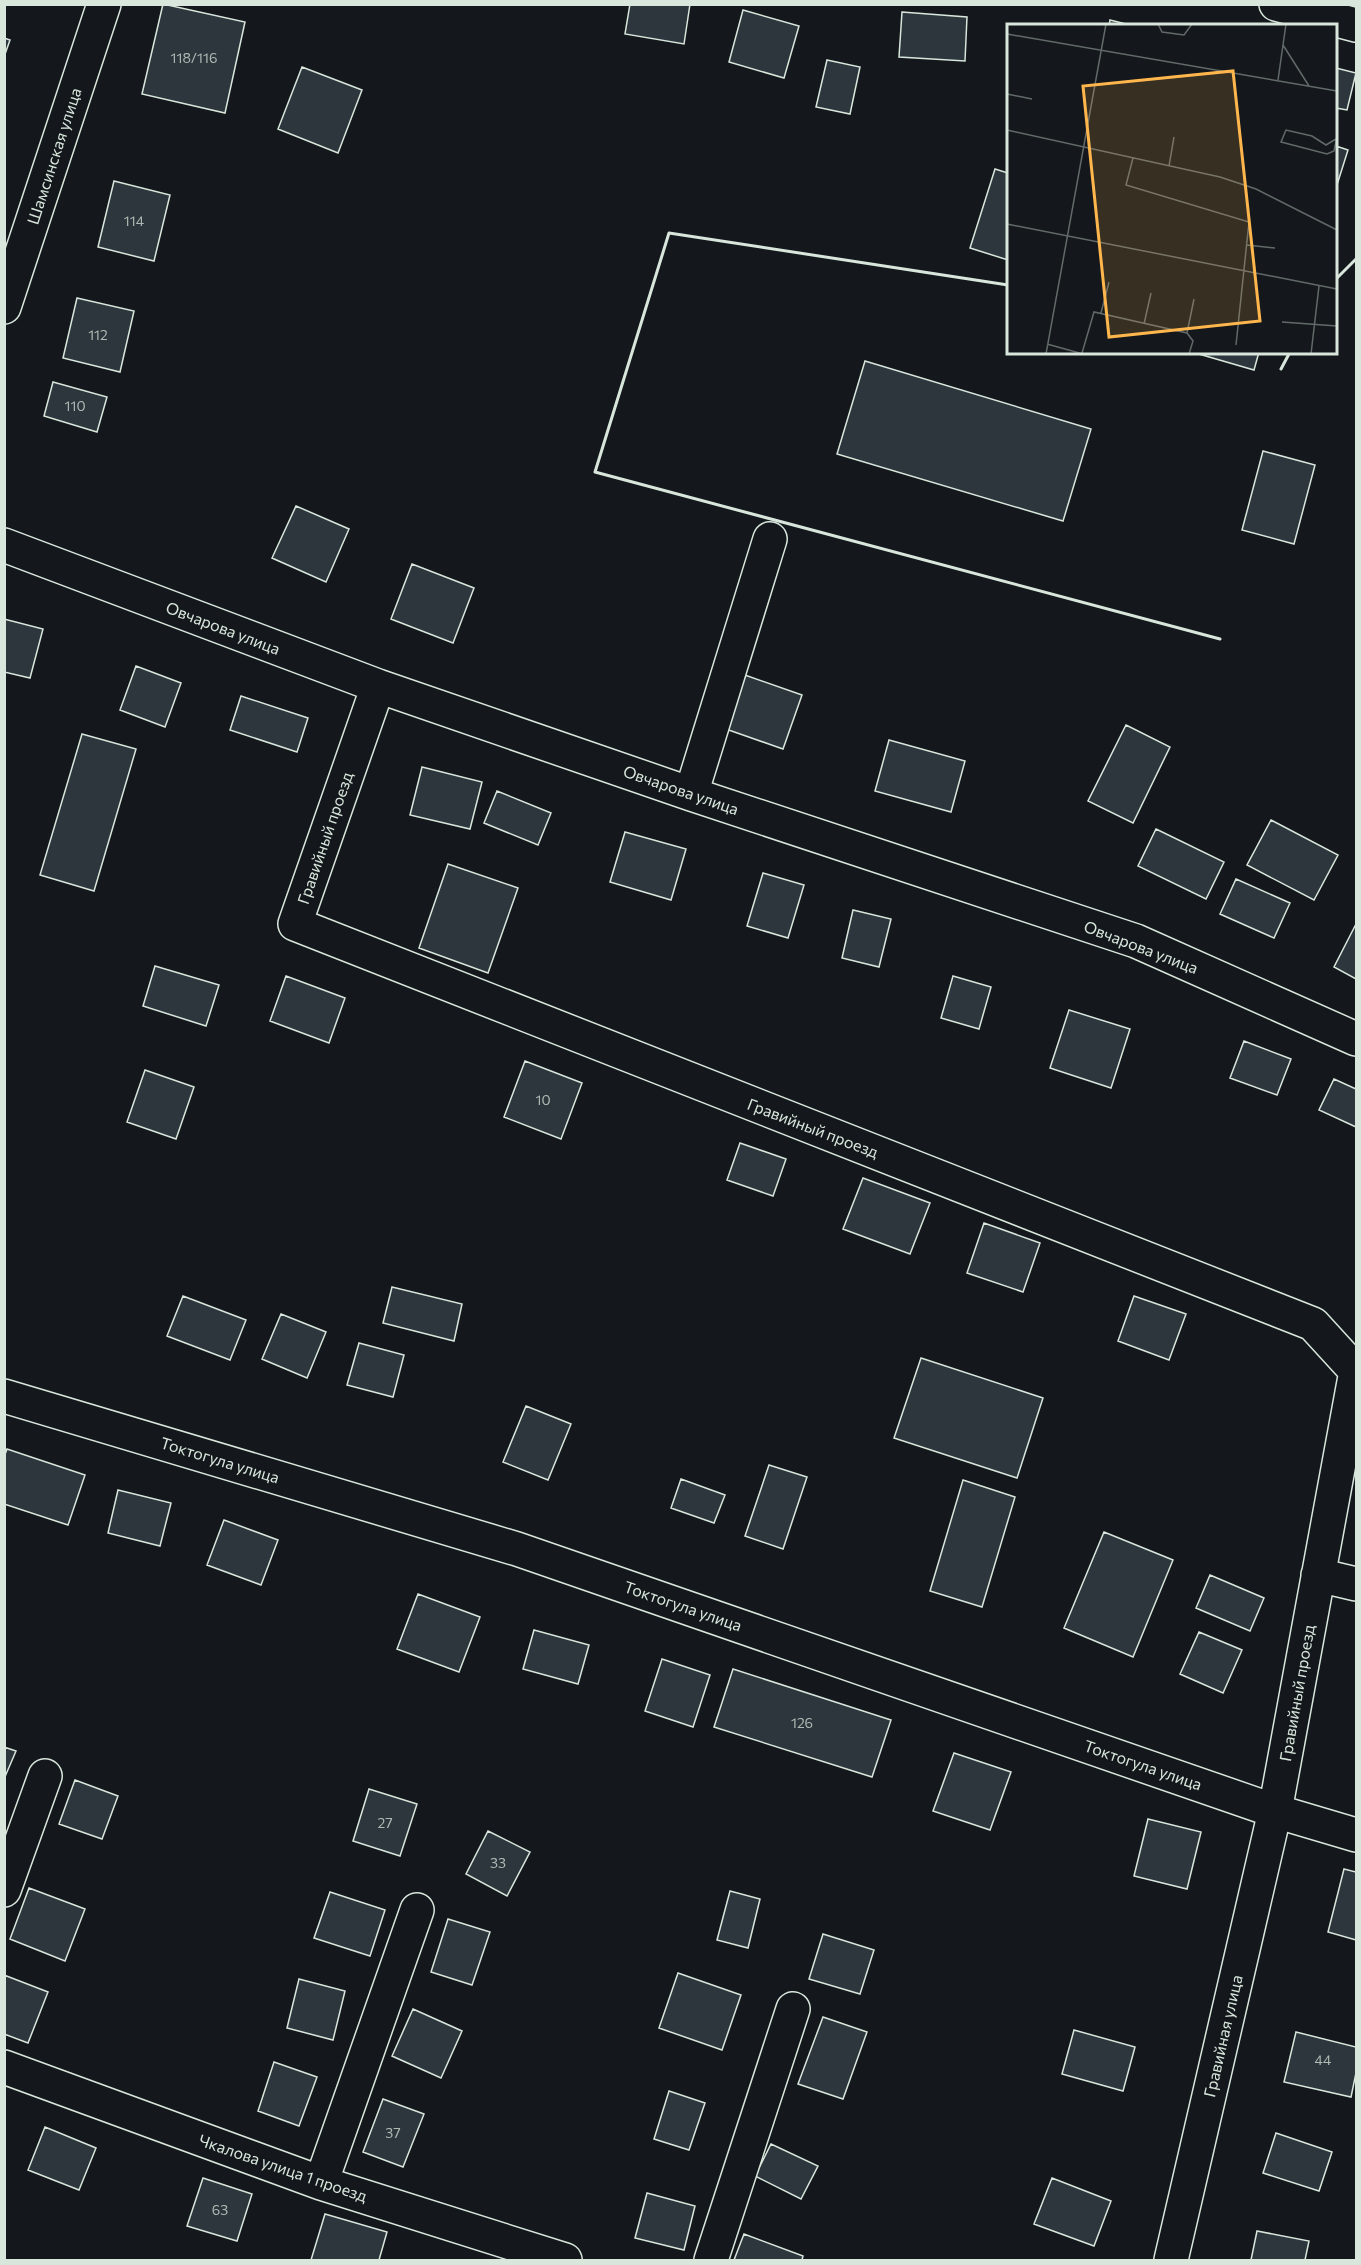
<svg xmlns="http://www.w3.org/2000/svg" width="1361" height="2265" viewBox="0 0 1361 2265" font-family="Commissioner,sans-serif">
  <style>
    .building { fill: #2c363c; stroke: #d8e6dc; stroke-width: 1.5 }
    .lines { fill: none; stroke-linecap: round; stroke-linejoin: round }
    .street-casing { stroke: #d8e6dc; stroke-width: 36 }
    .secondary-casing { stroke: #d8e6dc; stroke-width: 36 }
    .street { stroke: #14181c; stroke-width: 33 }
    .secondary { stroke: #14181c; stroke-width: 33 }
    .wall { stroke: #d8e6dc; stroke-width: 3 }
    .labels { text-anchor: middle; stroke-width: 4.5; stroke-linejoin: round; paint-order: stroke }
    .number-label { font-size: 14px; fill: #adbab4 }
    .street-label { font-size: 16px; fill: #d8e6dc; stroke: #14181c }
    .inset-road { fill: none; stroke: #626a69; stroke-width: 1.5 }
    .view { fill: #ffb74d; fill-opacity: 0.15; stroke: #ffb74d; stroke-width: 3 }
    .inset-edge { fill: none; stroke: #d8e6dc; stroke-width: 3 }
  </style>
  <rect width="100%" height="100%" fill="#14181c"/>
  <path class="building" d="M163,4L245,22L225,113L142,94Z
    M630,4H690L684,44L625,34Z
    M743,10L799,26L784,78L729,62Z
    M902,12L967,17L965,61L899,57Z
    M1110,20L1134,26H1109Z
    M4,38L10,40L4,57Z
    M827,60L860,67L850,114L816,107Z
    M302,67L362,90L338,153L278,129Z
    M1336,68L1356,73L1347,110L1336,108Z
    M1336,146L1348,150L1336,188Z
    M995,169L1008,173V260L970,248Z
    M114,181L170,195L154,261L98,247Z
    M77,298L134,311L120,372L63,358Z
    M1192,352H1259L1254,370Z
    M865,361L1091,429L1063,521L837,454Z
    M53,382L107,397L97,432L44,416Z
    M1263,451L1315,465L1294,544L1242,530Z
    M296,506L349,529L326,582L272,558Z
    M412,564L474,588L453,643L391,619Z
    M4,619L43,629L30,678L4,672Z
    M136,666L181,683L165,727L120,710Z
    M742,674L802,695L783,749L723,728Z
    M241,696L308,718L297,752L230,730Z
    M1126,725L1170,747L1133,823L1088,801Z
    M82,734L136,749L94,891L40,875Z
    M889,740L965,761L951,812L875,791Z
    M422,767L482,782L470,829L410,815Z
    M497,791L551,813L538,845L484,823Z
    M1271,820L1338,855L1314,900L1247,865Z
    M1156,829L1224,862L1206,899L1138,866Z
    M625,832L686,849L671,900L610,882Z
    M448,864L518,888L488,973L419,948Z
    M763,873L804,885L788,938L747,926Z
    M1236,879L1290,903L1274,938L1220,914Z
    M853,910L891,919L879,967L842,958Z
    M1356,924V979L1334,967Z
    M155,966L219,985L206,1026L143,1006Z
    M286,976L345,998L329,1043L270,1021Z
    M953,976L991,987L979,1029L941,1018Z
    M1069,1010L1130,1029L1111,1088L1050,1068Z
    M1244,1041L1291,1059L1277,1095L1230,1078Z
    M525,1061L582,1083L561,1139L504,1117Z
    M145,1070L194,1087L176,1139L127,1122Z
    M1334,1079L1356,1089V1127L1319,1110Z
    M740,1143L786,1159L773,1196L727,1180Z
    M863,1178L930,1203L910,1254L843,1229Z
    M984,1223L1040,1243L1023,1292L967,1273Z
    M392,1287L462,1304L454,1341L383,1323Z
    M183,1296L246,1320L230,1360L167,1336Z
    M1134,1296L1186,1314L1169,1360L1118,1341Z
    M281,1314L326,1332L307,1378L262,1359Z
    M359,1343L404,1355L393,1397L347,1385Z
    M921,1358L1043,1398L1017,1478L894,1438Z
    M526,1406L571,1424L548,1480L503,1462Z
    M7,1449L85,1475L68,1525L4,1504V1457Z
    M769,1465L807,1477L783,1549L745,1536Z
    M681,1479L725,1495L714,1523L671,1508Z
    M963,1480L1015,1497L982,1607L930,1591Z
    M118,1490L171,1503L160,1546L108,1533Z
    M224,1520L278,1540L261,1585L207,1565Z
    M1104,1532L1173,1560L1133,1657L1064,1628Z
    M1210,1575L1264,1598L1250,1631L1196,1608Z
    M418,1594L480,1617L459,1672L397,1649Z
    M534,1630L589,1645L578,1684L523,1669Z
    M1199,1632L1242,1650L1223,1693L1180,1674Z
    M662,1659L710,1675L693,1727L645,1711Z
    M733,1669L891,1720L872,1777L714,1727Z
    M4,1747L16,1751L4,1779Z
    M954,1753L1011,1772L990,1830L933,1811Z
    M75,1780L118,1796L102,1839L59,1824Z
    M369,1789L417,1804L400,1856L353,1841Z
    M1148,1819L1201,1832L1187,1889L1134,1876Z
    M488,1831L530,1852L507,1896L466,1874Z
    M1344,1869L1356,1872V1940L1328,1932Z
    M29,1888L85,1909L65,1961L10,1939Z
    M730,1891L760,1899L748,1948L717,1940Z
    M330,1892L385,1910L370,1956L314,1938Z
    M448,1919L490,1932L472,1985L431,1972Z
    M823,1934L874,1950L860,1994L809,1979Z
    M678,1973L741,1995L722,2050L659,2028Z
    M4,1975L48,1992L28,2043L4,2034Z
    M299,1979L345,1991L333,2040L287,2028Z
    M413,2009L462,2031L441,2078L392,2056Z
    M823,2017L867,2032L843,2099L798,2084Z
    M1074,2030L1135,2047L1123,2091L1062,2074Z
    M1296,2032L1356,2047V2073L1351,2097L1284,2082Z
    M274,2062L317,2077L299,2126L258,2111Z
    M669,2091L705,2103L689,2150L654,2139Z
    M383,2099L424,2114L403,2167L363,2152Z
    M45,2127L96,2148L79,2190L28,2170Z
    M1276,2133L1332,2152L1319,2191L1263,2173Z
    M771,2144L818,2166L801,2199L755,2176Z
    M203,2178L252,2194L237,2241L187,2226Z
    M1052,2178L1111,2201L1094,2246L1034,2224Z
    M647,2193L695,2206L684,2250L635,2238Z
    M325,2214L387,2232L379,2260H311Z
    M1257,2231L1309,2241L1305,2260H1251Z
    M744,2234L803,2256L802,2260H734Z"/>
  <g class="lines">
    <defs>
      <path id="street" d="M4,545L378,686L691,794L1136,941L1356,1039
        M378,686L295,924L1313,1324L1356,1371L1275,1811L1171,2260
        M691,794L770,539
        M4,1396L517,1549L1275,1811L1356,1835
        M1318,1575L1356,1584
        M4,1890L45,1776
        M4,2067L321,2183L565,2260
        M321,2183L417,1910
        M711,2260L793,2009"/>
      <path id="secondary" d="M1276,4L1356,25
        M4,307L104,4"/>
    </defs>
    <use href="#street" class="street-casing"/>
    <use href="#secondary" class="secondary-casing"/>
    <use href="#street" class="street"/>
    <use href="#secondary" class="secondary"/>
    <path class="wall" d="M1336,279L1356,259
      M1008,285L669,233L595,472L1220,639
      M1281,369L1290,352"/>
  </g>
  <g class="labels">
    <g class="number-label">
      <text x="194" y="63">118/116</text>
      <text x="134" y="226">114</text>
      <text x="98" y="340">112</text>
      <text x="75" y="411">110</text>
      <text x="543" y="1105">10</text>
      <text x="802" y="1728">126</text>
      <text x="385" y="1828">27</text>
      <text x="498" y="1868">33</text>
      <text x="1323" y="2065">44</text>
      <text x="393" y="2138">37</text>
      <text x="220" y="2215">63</text>
    </g>
    <g class="street-label">
      <text transform="translate(54 156) rotate(-72)" y="6">Шамсинская улица</text>
      <text transform="translate(223 628) rotate(21)" y="6">Овчарова улица</text>
      <text transform="translate(681 790) rotate(19)" y="6">Овчарова улица</text>
      <text transform="translate(325 838) rotate(-71)" y="6">Гравийный проезд</text>
      <text transform="translate(1141 947) rotate(21)" y="6">Овчарова улица</text>
      <text transform="translate(813 1128) rotate(21)" y="6">Гравийный проезд</text>
      <text transform="translate(220 1460) rotate(17)" y="6">Токтогула улица</text>
      <text transform="translate(683 1606) rotate(19)" y="6">Токтогула улица</text>
      <text transform="translate(1297 1693) rotate(-80)" y="6">Гравийный проезд</text>
      <text transform="translate(1143 1765) rotate(19)" y="6">Токтогула улица</text>
      <text transform="translate(1223 2036) rotate(-77)" y="6">Гравийная улица</text>
      <text transform="translate(283 2168) rotate(19)" y="6">Чкалова улица 1 проезд</text>
    </g>
  </g>
  <g transform="translate(1007 24)">
    <rect width="330" height="330" fill="#14181c"/>
    <path class="inset-road" d="M151,0L155,8L177,11L185,0M0,10L330,67M276,21L302,62M271,56L279,0M0,70L25,75M0,106L213,153L249,165L330,206M329,115L319,121L305,112L279,106L274,118L320,130L327,127L330,113M126,134L119,161L242,198L229,321M162,142L167,113M0,200L330,265M240,221L268,224M94,289L102,258M275,298L330,302M137,300L144,269M180,309L187,275M40,320L76,330M75,329L87,288L180,309L186,317L182,330M39,330L99,0M304,330L312,262"/>
    <path class="view" d="M226,47L253,297L102,313L76,62Z"/>
    <rect width="330" height="330" class="inset-edge"/>
  </g>
  <rect width="1361" height="2265" fill="none" stroke="#d8e6dc" stroke-width="12"/>
</svg>
